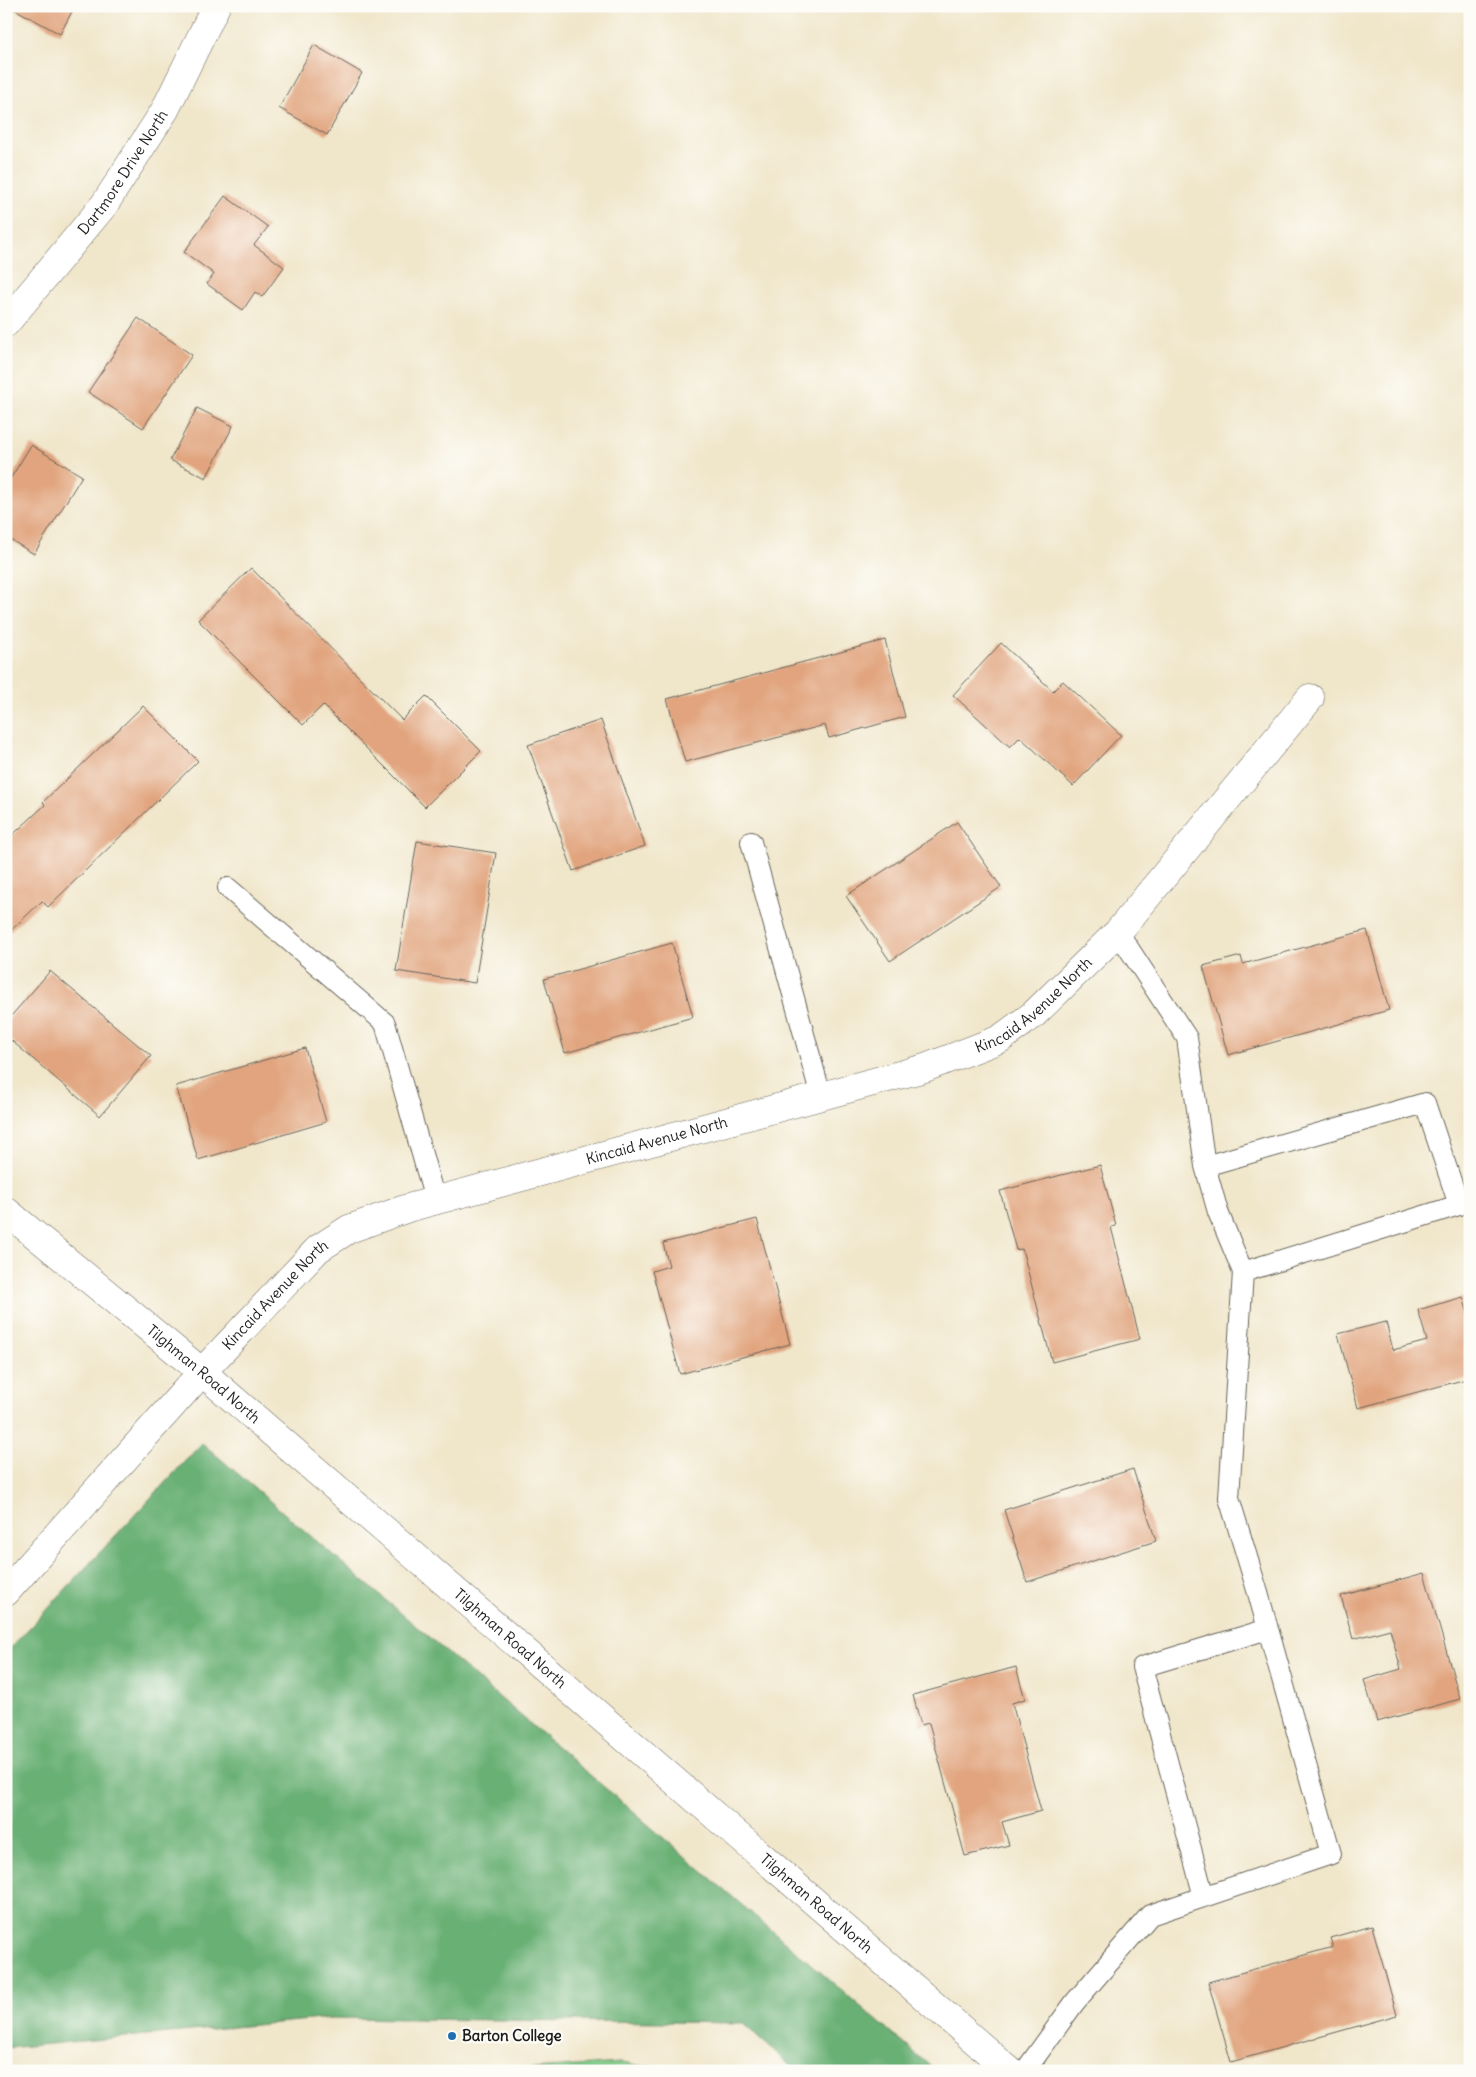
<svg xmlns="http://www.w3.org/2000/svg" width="1476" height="2077" viewBox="0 0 1476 2077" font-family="Delius,sans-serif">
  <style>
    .green { fill: #82cc89; stroke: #4f7452 }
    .forest { fill: #69b075; stroke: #426648 }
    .building { fill: #e1a47e }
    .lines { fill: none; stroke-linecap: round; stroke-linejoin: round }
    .lane-casing { stroke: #666359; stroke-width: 22 }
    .street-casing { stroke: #666359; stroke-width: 29 }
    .secondary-casing { stroke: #666359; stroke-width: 29 }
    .lane { stroke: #fff; stroke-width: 20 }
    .street { stroke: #fff; stroke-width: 28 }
    .secondary { stroke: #fff; stroke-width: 28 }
    .poi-dot { fill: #1f6fb2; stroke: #fdfcf7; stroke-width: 2 }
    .labels { text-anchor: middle; stroke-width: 4.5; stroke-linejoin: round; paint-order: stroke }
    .street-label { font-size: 15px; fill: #1c1c1c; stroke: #fdfcf7 }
    .poi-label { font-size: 15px; font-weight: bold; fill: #1c1c1c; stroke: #fdfcf7; text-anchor: start }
  </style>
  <rect width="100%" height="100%" fill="#fdfcf7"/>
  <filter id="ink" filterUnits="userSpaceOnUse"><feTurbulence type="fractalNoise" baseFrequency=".02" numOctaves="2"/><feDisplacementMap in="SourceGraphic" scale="10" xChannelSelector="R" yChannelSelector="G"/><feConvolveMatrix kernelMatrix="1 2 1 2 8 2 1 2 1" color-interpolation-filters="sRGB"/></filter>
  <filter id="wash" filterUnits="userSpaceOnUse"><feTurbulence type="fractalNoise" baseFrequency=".0096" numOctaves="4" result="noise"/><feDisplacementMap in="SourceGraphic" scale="20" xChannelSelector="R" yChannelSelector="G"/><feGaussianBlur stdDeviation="1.12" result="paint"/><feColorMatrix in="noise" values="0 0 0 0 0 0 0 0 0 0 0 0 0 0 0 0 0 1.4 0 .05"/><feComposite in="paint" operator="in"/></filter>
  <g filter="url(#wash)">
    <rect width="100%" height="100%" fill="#f0e6ca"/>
    <path class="green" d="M620,2063L685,2071H504Z"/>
    <path class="forest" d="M202,1443L936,2071H796L743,2023L331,2018L6,2048V1653Z"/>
    <g id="blocks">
      <path class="building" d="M9,6H75L60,34Z
        M314,45L362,73L327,135L279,108Z
        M225,196L268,227L254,245L284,267L262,297L255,292L243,310L207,284L214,274L184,252Z
        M138,318L192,355L143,428L88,392Z
        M197,408L233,426L206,478L170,460Z
        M31,445L82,476L34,554L6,537V486Z
        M251,568L402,720L426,696L481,751L425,807L323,705L303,725L198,620Z
        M885,640L905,717L829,738L825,725L685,762L667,699Z
        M1001,643L1053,691L1063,681L1121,735L1073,786L1020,737L1010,747L953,695Z
        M143,706L198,761L48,907L42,901L6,935V841L45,805L43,802Z
        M601,720L645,846L573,871L528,745Z
        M957,822L1001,887L890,961L846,896Z
        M417,841L496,853L475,983L396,971Z
        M1367,930L1389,1010L1228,1055L1203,966L1241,956L1243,964Z
        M672,943L693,1017L565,1053L544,979Z
        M50,971L151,1056L100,1116L6,1036V1022Z
        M305,1048L326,1122L198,1160L176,1086Z
        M1100,1165L1116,1226L1111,1227L1140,1339L1052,1362L1022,1249L1016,1250L1000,1191Z
        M757,1219L790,1344L680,1374L652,1271L669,1266L663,1243Z
        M1463,1297L1470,1320V1378L1358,1408L1338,1334L1386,1322L1393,1350L1427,1341L1418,1310Z
        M1133,1469L1156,1541L1027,1582L1004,1510Z
        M1424,1573L1460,1699L1377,1722L1364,1680L1401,1669L1390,1629L1353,1639L1341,1596Z
        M1016,1667L1025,1699L1012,1703L1041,1811L1002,1822L1009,1845L965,1856L929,1723L921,1725L913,1695Z
        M1372,1926L1397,2015L1231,2062L1208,1982L1333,1947L1330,1938Z"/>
    </g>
  </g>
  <g filter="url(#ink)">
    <use href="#blocks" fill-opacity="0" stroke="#666359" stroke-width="1"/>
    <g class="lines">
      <defs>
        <path id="lane" d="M751,842L821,1096
          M228,888L385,1023L435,1200
          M1118,932L1187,1038L1205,1166L1218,1212L1243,1272L1459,1205L1425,1103L1205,1166
          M1204,1897L1142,1667L1268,1629
          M1025,2071L1075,2002L1150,1915L1331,1854L1258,1593L1229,1498L1243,1272"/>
        <g id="street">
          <path id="s1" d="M6,323L104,205L165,110L216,6"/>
          <path id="s2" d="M6,1592L202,1372L318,1249L349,1229L408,1208L925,1068L1000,1039L1034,1014L1118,932L1310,698"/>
        </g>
        <g id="secondary">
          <path id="s3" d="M6,1211L202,1372L1010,2071"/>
        </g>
      </defs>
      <use href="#lane" class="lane-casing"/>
      <use href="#street" class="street-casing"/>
      <use href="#secondary" class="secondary-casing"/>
      <use href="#lane" class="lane"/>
      <use href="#street" class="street"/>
      <use href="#secondary" class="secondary"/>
    </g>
  </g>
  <circle class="poi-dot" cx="452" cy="2036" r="5"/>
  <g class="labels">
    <g class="street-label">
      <text dy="5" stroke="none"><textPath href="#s1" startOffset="191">Dartmore Drive North</textPath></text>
      <text dy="5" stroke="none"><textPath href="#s2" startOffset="1226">Kincaid Avenue North</textPath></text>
      <text dy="5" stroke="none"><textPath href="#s2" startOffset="821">Kincaid Avenue North</textPath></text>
      <text dy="5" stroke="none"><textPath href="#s2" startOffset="401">Kincaid Avenue North</textPath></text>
      <text dy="5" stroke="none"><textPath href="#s3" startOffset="256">Tilghman Road North</textPath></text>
      <text dy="5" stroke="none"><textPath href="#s3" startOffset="661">Tilghman Road North</textPath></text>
      <text dy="5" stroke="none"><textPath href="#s3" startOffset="1066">Tilghman Road North</textPath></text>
    </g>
    <g class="poi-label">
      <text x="462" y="2041">Barton College</text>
    </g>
  </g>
  <rect width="1476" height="2077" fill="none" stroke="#fdfcf7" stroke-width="25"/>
</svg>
